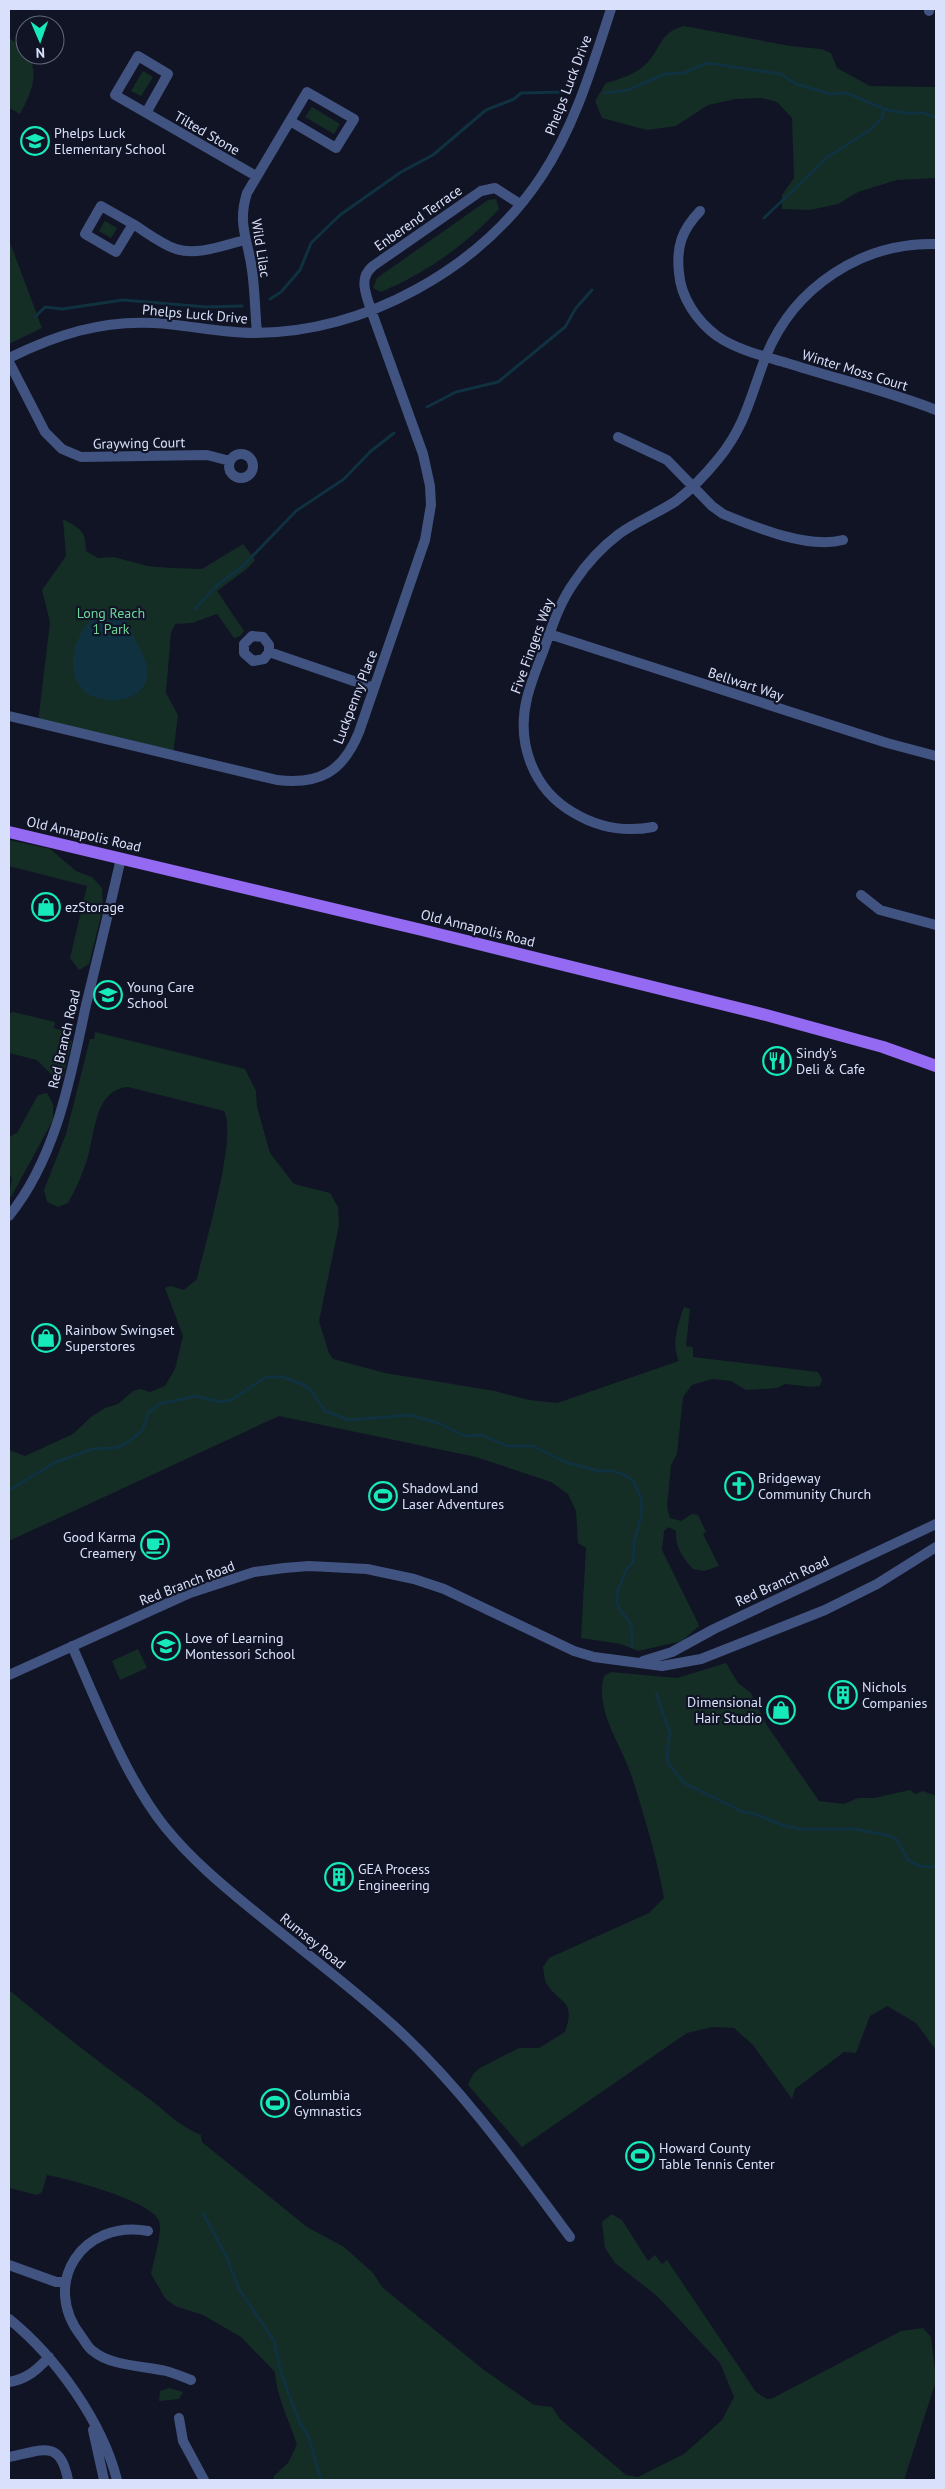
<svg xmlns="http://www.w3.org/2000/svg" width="945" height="2489" viewBox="0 0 945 2489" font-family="'PT Sans',sans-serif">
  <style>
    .green { fill: #152e25 }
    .water { fill: #0f3140 }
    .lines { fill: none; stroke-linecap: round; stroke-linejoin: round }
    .stream { stroke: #0f3140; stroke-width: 3 }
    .minor { stroke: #415380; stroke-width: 10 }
    .major { stroke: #936af1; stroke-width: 12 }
    .labels { text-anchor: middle; stroke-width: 4.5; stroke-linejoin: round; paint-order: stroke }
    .street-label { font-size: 14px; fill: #d9e0fb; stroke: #111425 }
    .poi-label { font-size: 14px; fill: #d9e0fb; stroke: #111425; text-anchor: start }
    .park-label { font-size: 14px; fill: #6bd598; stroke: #111425 }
  </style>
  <rect width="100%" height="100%" fill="#111425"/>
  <path class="green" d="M684,26L790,46L821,49L831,53L837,68L870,86L936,87V178L897,180L858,192L838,204L810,210L782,209V195L794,178L792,118L777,102L762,98L736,99L708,105L676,126L647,130L602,118L595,101L606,83C620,79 637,74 647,63C662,47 660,32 684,26Z
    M9,38L24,48L25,55H28C40,74 30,96 20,114L9,108Z
    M143,71L153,77L141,96L131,91Z
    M312,107L340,124L334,134L305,117Z
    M496,199L499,209C466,245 426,273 381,292L373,288L377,278L488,200Z
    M105,221L117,228L111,238L99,231Z
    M9,240L42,328L9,344Z
    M63,519C80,529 86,530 86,551L98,558L114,557L147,566L170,568L202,569L243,544L255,560L248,568L217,591L244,631L240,636L234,638L217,614L192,623L175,624L171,633L166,693L178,715L173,755L38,723L50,622L42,590L66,556Z
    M9,840L50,849L76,871L92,877L102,888L103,908L89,964L79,970L70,958L87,886L9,866Z
    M13,1012L55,1022L54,1028L68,1032L72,1042L63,1077L56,1079L37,1060L9,1053V1014Z
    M95,1032L245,1069L256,1091L257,1107L270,1153L294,1184L330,1193L338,1207L339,1225L319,1321L329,1353L333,1359L385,1373L495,1391L529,1400L557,1403L679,1361C671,1346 678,1323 684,1307L690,1309L686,1346L693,1347V1357L818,1372L822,1379L820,1386L812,1387L785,1384L777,1388L746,1390L731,1381L712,1379L692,1385L683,1397L677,1454L671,1465L667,1507L670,1518L681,1521L692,1514L698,1515L706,1532L703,1534L719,1566L704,1571L693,1569C683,1558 675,1547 676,1531L669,1527L664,1531L662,1550L698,1623L699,1626L682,1641L638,1651L621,1644L581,1638L586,1548L578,1543L576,1511L568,1494L551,1482L476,1457L279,1416L9,1541V1450L25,1456L73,1434L91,1417L105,1408L118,1404L133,1391L140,1389L150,1392L165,1386L175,1369L183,1336L165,1288L170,1286L184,1290L197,1279C204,1247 238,1136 224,1111L128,1087C94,1089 95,1136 87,1160C82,1175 76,1189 68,1203L58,1207L47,1202L44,1190L66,1134L90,1039H94Z
    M47,1093L53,1104V1120L11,1197L9,1195L12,1179L9,1172V1137L17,1133L38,1095Z
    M138,1649L147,1668L120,1680L112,1661Z
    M726,1663L738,1683L751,1693L766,1724L819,1801L844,1804L858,1798H874L910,1790L915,1794L923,1791L936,1796V2050L916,2023L887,2006L870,2016L856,2053L844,2052L795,2089L792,2099L753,2045L734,2028L712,2027L687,2033L522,2147L468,2085L473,2074L480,2068L519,2048H539L565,2032C576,1999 561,2006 546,1983C544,1979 544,1972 543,1967L549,1958L649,1913L664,1898C658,1862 644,1815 633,1780C623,1747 594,1711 604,1676L611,1672L677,1678Z
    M9,1990C55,2028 102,2065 151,2100C167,2113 181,2127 201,2135L202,2142L307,2227L344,2247L373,2273L383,2288L484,2370L534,2405L552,2407L560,2419L626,2475L638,2477L684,2454L722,2420L734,2397L720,2363L657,2296L615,2263L605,2248L602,2222L612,2214L622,2220L648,2261L655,2255L662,2264L667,2260L756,2392L767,2399L773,2398L901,2331L923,2328L931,2337L936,2381L904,2480H274V2476L288,2463L297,2445C290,2422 276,2395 275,2372L241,2337L203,2315L175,2306L165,2298L151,2274C153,2263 163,2231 159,2221C152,2201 69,2179 47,2175L42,2192L37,2195L9,2188Z
    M169,2388L183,2392L179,2399L159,2401L160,2391Z"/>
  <path class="water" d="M109,609C113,609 117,610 120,612C127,618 131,631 135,639C138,646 144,655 146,663C153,689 132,702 108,700C97,699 85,695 79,685C63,660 81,617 109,609Z"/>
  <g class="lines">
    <path class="stream" d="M605,93L628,90L665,74L684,73L707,63L781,74L796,84L830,94L847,93L884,109L903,113H923L936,117
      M764,218L829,156L870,130L882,118L884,109
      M270,299L281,292L300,270L311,243L340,215L401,172L433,155L486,110L514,99L521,93L564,92
      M35,317L45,307L62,309L123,300L207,307L242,306
      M427,407L456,392L498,382L565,327L576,308L592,290
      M195,609L216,586L243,566L296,511L344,479L371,451L394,433
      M9,1490L56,1462L93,1449L115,1448L125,1444L142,1431L149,1412L159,1404L196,1396L220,1402L231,1400L266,1377H283L304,1385L312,1392L325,1411L349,1420L410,1415L438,1423L465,1436L482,1435L507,1446H533L565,1462L598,1471H613L625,1475L633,1481L641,1498L642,1513L634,1542L633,1562L626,1570L617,1593V1603L620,1610L630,1622L632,1630V1647
      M656,1693L670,1733L667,1753L668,1763L684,1783L743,1812L755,1814L782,1825L799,1829H855L891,1836L897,1840L908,1860L919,1866L932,1867L936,1865
      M203,2213L226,2256L239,2289L274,2341L281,2373L299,2421L309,2438L321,2480"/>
    <path class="minor" d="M929,9V11
      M146,113L168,74L138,56L115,95L256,176
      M700,211C682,230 676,246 679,273C681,298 697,321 717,336C737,350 764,356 787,363C837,379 888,391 936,410
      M133,224L101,206L85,234L116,252L133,224C146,232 161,244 176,249C198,256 224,245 245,240
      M257,333C255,312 255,291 252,270C248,239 237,225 247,193L307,92L354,119L336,148L290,121
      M9,358C56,335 101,320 154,323C188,325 221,333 255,333C366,332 480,269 541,177C575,126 592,67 611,9
      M9,362L45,432L62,449L81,457L207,455L230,461
      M618,437L667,460L712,506L723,514C757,528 808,549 843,540
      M229 466a12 12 0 1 1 24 0a12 12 0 1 1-24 0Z
      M549,634L887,743L936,756
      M269,652L264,659L253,661L244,653V644L252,636L263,637L269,645V652L374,688
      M9,716L277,780C319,785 343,772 359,732L425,540L431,505L430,486L423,454L371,310C366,294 358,278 373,266L481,191L495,188L520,204
      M653,827C626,832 599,828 574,813C533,790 516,743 527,698C531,682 537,667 543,652C552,627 559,603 575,581C587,563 602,547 619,534C637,521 658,513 676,501C692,489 706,474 719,458C746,425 751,394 766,356C794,287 862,242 936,244
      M861,895L880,910L936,925
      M9,1216C57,1156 70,1079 86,1005C98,956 110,907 121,858
      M72,1646C98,1704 125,1777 165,1827C191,1859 222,1885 254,1911C300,1949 349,1985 394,2026C462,2088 515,2163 570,2237
      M643,1661L672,1652L714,1629L936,1524
      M9,1675L190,1593L254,1572L284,1568L309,1566L367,1569L414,1579L444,1589L574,1651L594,1657L662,1666L701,1659L825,1610L877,1584L936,1547
      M148,2231C83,2219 40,2283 81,2336C85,2341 88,2348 93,2351C110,2366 145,2366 166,2371C174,2373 183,2377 191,2380
      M9,2265L56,2282H65
      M9,2319C56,2357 102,2421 117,2480
      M9,2382C27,2379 37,2370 49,2357
      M179,2418L183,2441L204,2480
      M93,2430L104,2480
      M9,2457C42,2451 60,2438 68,2480"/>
    <path class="major" d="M9,832L422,930L766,1015L883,1047L936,1066"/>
  </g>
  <defs>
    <symbol id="school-ring" viewBox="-11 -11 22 22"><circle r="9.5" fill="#111425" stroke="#17eaba" stroke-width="1.5"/><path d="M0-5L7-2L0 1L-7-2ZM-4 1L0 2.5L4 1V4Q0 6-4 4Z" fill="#17eaba"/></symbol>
    <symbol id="shop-ring" viewBox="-11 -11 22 22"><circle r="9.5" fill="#111425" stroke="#17eaba" stroke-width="1.5"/><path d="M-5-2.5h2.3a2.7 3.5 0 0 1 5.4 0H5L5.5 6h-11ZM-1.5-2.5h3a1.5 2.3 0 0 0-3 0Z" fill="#17eaba"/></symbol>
    <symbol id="restaurant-ring" viewBox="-11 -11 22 22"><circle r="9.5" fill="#111425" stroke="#17eaba" stroke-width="1.5"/><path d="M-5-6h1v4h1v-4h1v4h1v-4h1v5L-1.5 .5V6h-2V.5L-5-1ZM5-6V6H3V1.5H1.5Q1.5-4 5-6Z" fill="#17eaba"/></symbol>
    <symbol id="church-ring" viewBox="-11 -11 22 22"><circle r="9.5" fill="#111425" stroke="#17eaba" stroke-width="1.5"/><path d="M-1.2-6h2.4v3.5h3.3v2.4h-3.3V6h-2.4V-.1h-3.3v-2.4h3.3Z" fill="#17eaba"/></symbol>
    <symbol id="stadium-ring" viewBox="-11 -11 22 22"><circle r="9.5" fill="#111425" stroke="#17eaba" stroke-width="1.5"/><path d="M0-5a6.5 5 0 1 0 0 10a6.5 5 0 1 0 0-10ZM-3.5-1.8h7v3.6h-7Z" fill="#17eaba"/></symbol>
    <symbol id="cafe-ring" viewBox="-11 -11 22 22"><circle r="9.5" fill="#111425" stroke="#17eaba" stroke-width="1.5"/><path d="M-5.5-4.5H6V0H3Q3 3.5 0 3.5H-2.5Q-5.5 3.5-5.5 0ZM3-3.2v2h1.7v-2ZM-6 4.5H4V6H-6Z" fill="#17eaba"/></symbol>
    <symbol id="building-ring" viewBox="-11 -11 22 22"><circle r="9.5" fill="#111425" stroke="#17eaba" stroke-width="1.5"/><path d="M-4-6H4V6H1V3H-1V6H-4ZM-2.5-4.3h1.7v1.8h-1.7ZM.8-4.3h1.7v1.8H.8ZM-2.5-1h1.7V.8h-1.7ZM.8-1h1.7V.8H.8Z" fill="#17eaba"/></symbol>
  </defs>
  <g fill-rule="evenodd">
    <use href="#school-ring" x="19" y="125" width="32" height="32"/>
    <use href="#shop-ring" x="30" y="891" width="32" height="32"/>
    <use href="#school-ring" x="92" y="979" width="32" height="32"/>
    <use href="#restaurant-ring" x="761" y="1045" width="32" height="32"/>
    <use href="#shop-ring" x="30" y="1322" width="32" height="32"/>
    <use href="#church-ring" x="723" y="1470" width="32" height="32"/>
    <use href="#stadium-ring" x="367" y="1480" width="32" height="32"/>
    <use href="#cafe-ring" x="139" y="1529" width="32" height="32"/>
    <use href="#school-ring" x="150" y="1630" width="32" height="32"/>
    <use href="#building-ring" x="827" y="1679" width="32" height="32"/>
    <use href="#shop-ring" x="765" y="1694" width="32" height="32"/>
    <use href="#building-ring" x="323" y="1861" width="32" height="32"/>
    <use href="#stadium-ring" x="259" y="2087" width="32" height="32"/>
    <use href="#stadium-ring" x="624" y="2140" width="32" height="32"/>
  </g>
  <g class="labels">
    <g class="street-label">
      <text transform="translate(568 85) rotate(-69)" y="5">Phelps Luck Drive</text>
      <text transform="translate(207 133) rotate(30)" y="5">Tilted Stone</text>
      <text transform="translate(418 218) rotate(-35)" y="5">Enberend Terrace</text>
      <text transform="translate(261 248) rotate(81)" y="5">Wild Lilac</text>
      <text transform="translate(195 314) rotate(5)" y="5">Phelps Luck Drive</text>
      <text transform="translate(855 370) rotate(17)" y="5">Winter Moss Court</text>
      <text transform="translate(139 443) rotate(-1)" y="5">Graywing Court</text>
      <text transform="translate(532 646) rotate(-70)" y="5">Five Fingers Way</text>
      <text transform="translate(746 684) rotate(18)" y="5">Bellwart Way</text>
      <text transform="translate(355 697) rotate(-69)" y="5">Luckpenny Place</text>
      <text transform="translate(84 834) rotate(13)" y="5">Old Annapolis Road</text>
      <text transform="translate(478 928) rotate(14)" y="5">Old Annapolis Road</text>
      <text transform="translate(64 1039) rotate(-77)" y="5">Red Branch Road</text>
      <text transform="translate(782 1581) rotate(-25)" y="5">Red Branch Road</text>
      <text transform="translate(187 1583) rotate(-21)" y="5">Red Branch Road</text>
      <text transform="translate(313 1941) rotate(39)" y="5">Rumsey Road</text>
    </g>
    <g class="poi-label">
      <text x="54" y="138">Phelps Luck<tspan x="54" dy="16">Elementary School</tspan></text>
      <text x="65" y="912">ezStorage</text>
      <text x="127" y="992">Young Care<tspan x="127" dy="16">School</tspan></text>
      <text x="796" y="1058">Sindy's<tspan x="796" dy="16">Deli &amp; Cafe</tspan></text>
      <text x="65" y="1335">Rainbow Swingset<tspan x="65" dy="16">Superstores</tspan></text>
      <text x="758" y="1483">Bridgeway<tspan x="758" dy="16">Community Church</tspan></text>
      <text x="402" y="1493">ShadowLand<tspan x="402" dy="16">Laser Adventures</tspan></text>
      <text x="136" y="1542" text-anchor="end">Good Karma<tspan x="136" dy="16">Creamery</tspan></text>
      <text x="185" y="1643">Love of Learning<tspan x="185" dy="16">Montessori School</tspan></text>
      <text x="862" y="1692">Nichols<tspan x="862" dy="16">Companies</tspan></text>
      <text x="762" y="1707" text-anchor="end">Dimensional<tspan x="762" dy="16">Hair Studio</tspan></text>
      <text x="358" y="1874">GEA Process<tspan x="358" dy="16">Engineering</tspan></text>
      <text x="294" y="2100">Columbia<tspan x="294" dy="16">Gymnastics</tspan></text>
      <text x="659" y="2153">Howard County<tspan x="659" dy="16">Table Tennis Center</tspan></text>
    </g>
    <g class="park-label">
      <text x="111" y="618">Long Reach<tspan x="111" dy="16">1 Park</tspan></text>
    </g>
  </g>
  <rect width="945" height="2489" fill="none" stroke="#d9e0fb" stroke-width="20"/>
  <g transform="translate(40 40) rotate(178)"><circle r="24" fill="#111425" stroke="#61667b"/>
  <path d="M0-4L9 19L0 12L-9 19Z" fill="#17eaba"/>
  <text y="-8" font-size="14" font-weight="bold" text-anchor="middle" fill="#d9e0fb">N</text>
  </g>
</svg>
